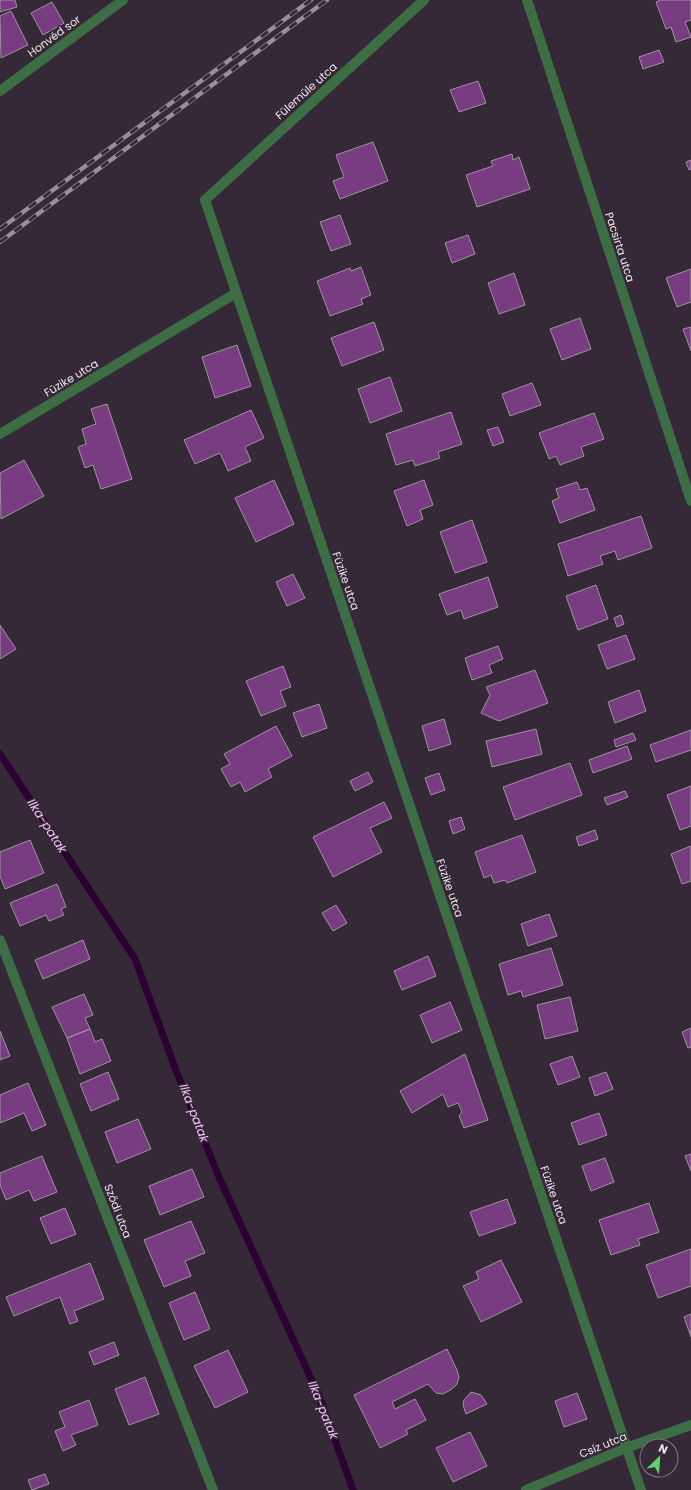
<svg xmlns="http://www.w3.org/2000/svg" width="691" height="1490" viewBox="0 0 691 1490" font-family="Poppins,sans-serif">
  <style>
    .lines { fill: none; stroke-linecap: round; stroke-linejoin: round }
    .stream { stroke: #2d0033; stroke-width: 7 }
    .building { fill: #783c81; stroke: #a091a2 }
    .minor { stroke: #3c6d44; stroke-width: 10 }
    .rail-casing { stroke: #988d99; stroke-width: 4.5 }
    .rail { stroke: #362937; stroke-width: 3; stroke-dasharray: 9; stroke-linecap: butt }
    .labels { text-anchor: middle; stroke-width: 3; stroke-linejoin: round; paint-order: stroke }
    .street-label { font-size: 11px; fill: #eee6ef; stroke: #362937 }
    .water-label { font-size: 12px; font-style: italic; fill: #f4c2fb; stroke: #362937 }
  </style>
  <rect width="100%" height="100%" fill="#362937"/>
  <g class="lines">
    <path class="stream" d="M0,754L135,959L177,1073L219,1177L319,1396L353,1490"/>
  </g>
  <path class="building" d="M0,0H15L17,7L0,12Z
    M660,0H691V20L685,22L691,37L676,42L671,27L666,29L656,2Z
    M52,2L64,23L43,35L31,13Z
    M11,11L28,45L1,58L0,16Z
    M659,50L664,62L643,69L639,57Z
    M478,81L486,103L459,112L450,90Z
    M373,142L388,181L340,199L333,181L344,177L336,155Z
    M512,154L513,160L519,157L530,189L477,207L466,175L493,166L491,161Z
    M691,160V169L689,170L686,162Z
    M340,215L351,244L331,251L320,222Z
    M468,235L475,254L452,263L445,243Z
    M361,267L371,295L361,299L363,304L330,316L317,281L350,268L351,271Z
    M691,269V302L677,307L666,278Z
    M514,273L525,305L499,314L488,283Z
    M580,318L591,349L562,360L550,329Z
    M374,322L384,350L342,366L331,338Z
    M691,327V351L683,329Z
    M237,345L251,386L215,398L202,357Z
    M390,377L402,411L370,423L358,389Z
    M532,383L541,405L510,416L502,394Z
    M107,404L132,479L101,489L93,465L85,468L78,447L86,444L82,429L96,424L91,409Z
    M251,410L264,438L245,447L251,461L228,471L220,453L195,464L184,440Z
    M451,412L462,444L438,452L440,458L415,466L413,460L396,465L386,434Z
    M594,413L604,439L581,447L584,456L560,465L556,456L549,459L539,433Z
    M498,427L504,442L493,446L487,430Z
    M24,460L44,496L1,519L0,473Z
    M274,480L294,524L256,542L235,498Z
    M424,480L433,505L420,510L423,519L407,526L394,491Z
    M577,482L580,490L587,488L595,510L560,523L552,501L559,498L556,489Z
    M641,516L652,548L618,560L615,551L600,556L603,564L568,576L558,544Z
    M472,520L487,562L455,573L440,532Z
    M293,574L305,598L287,606L276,582Z
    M488,577L498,607L464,619L461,610L447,615L439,594Z
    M596,585L608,619L578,630L566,596Z
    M621,615L624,624L617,627L614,618Z
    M0,625L16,649L0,659Z
    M626,635L635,659L607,669L598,645Z
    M498,646L503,659L489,665L492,673L472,680L465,658Z
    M283,666L291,687L280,691L286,706L261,716L246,681Z
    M535,670L548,703L499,721L481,713L490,695L486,687Z
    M639,690L646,711L615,723L608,702Z
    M319,704L327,728L302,737L293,713Z
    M444,719L451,744L429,751L422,726Z
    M276,726L292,756L268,769L272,777L245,792L240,782L231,787L221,769L230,764L224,754Z
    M536,729L542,754L492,767L486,741Z
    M691,730V750L656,762L650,745Z
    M633,733L636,740L616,747L614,740Z
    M627,746L632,759L593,773L589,760Z
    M570,763L582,795L515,820L503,787Z
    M368,772L373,782L355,791L350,781Z
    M439,773L445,790L431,795L425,778Z
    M691,786V826L680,830L667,795Z
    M625,791L628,797L607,805L604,798Z
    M384,802L392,818L370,828L382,852L333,877L313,837Z
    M461,817L465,829L453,834L449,821Z
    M595,830L598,839L579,846L576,837Z
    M522,835L536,872L507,883L505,880L494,883L491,875L484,878L475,852Z
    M30,840L44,873L5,889L0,876V852Z
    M691,846V881L682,884L671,854Z
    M57,884L66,907L61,909L64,915L49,921L46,915L20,926L10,903Z
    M336,905L347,923L333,931L322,913Z
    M549,914L557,936L528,946L521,924Z
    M83,940L90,959L43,979L35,960Z
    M551,948L563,985L523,997L521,991L508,995L499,964Z
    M428,956L436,976L402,990L394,971Z
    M84,994L93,1015L85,1018L90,1029L67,1038L52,1007Z
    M570,997L578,1031L545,1039L537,1005Z
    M450,1002L462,1030L432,1043L420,1015Z
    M691,1028V1047L688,1048L682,1032Z
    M90,1029L95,1042L102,1039L111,1061L80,1074L67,1038Z
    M0,1031L10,1056L0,1060Z
    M465,1054L488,1120L464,1128L459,1116L462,1112L458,1103L448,1107L443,1094L412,1113L400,1091Z
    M572,1056L580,1077L558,1085L550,1064Z
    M108,1072L119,1099L91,1111L80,1084Z
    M606,1072L613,1089L595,1096L589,1078Z
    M28,1083L46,1125L32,1131L24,1113L0,1123V1095Z
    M599,1113L607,1135L579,1145L571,1123Z
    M138,1119L151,1149L117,1163L105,1132Z
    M691,1154V1171L685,1156Z
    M42,1156L57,1192L34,1201L29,1190L6,1200L0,1185V1173Z
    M605,1158L614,1182L591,1191L582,1166Z
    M192,1169L204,1197L160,1215L149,1186Z
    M507,1199L516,1223L479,1236L470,1212Z
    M649,1203L659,1232L638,1239L640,1245L611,1255L599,1220Z
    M65,1208L76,1234L51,1244L40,1218Z
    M191,1221L205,1253L185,1261L191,1276L164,1287L144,1240Z
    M691,1249V1286L658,1298L646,1265Z
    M501,1260L522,1302L481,1322L463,1286L479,1279L476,1272Z
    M90,1263L104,1299L74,1311L78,1321L70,1324L60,1297L14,1316L6,1297Z
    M195,1292L210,1329L184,1340L169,1303Z
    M691,1314V1337L684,1317Z
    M114,1342L119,1355L94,1365L89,1352Z
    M447,1349L457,1370L459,1377L457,1384L452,1389L443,1394L436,1393L428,1384L392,1402L395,1409L415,1399L426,1420L406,1430L408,1434L380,1448L354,1395Z
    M228,1350L248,1392L215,1408L194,1366Z
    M145,1377L159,1414L129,1425L115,1389Z
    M471,1392L481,1395L487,1404L466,1414L463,1405L464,1400Z
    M577,1393L587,1419L564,1427L555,1401Z
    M89,1400L98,1425L71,1435L76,1445L63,1451L55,1431L65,1427L59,1412Z
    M470,1432L487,1466L453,1482L436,1448Z
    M45,1474L49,1484L32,1490L28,1480Z"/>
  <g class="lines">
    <path class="minor" d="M424,0L205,200L641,1490
      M527,0L691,501
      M0,91L123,0
      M0,434L236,293
      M0,940L213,1490
      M526,1490L626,1448L691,1425"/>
    <defs>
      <path id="rail" d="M0,229L311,0
        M0,242L327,0"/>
    </defs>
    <use href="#rail" class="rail-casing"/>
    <use href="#rail" class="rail"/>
  </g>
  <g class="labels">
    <g class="street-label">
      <text transform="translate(54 36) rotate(-36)" y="4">Honvéd sor</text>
      <text transform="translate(306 91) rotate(-42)" y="4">Fülemüle utca</text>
      <text transform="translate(620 247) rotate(72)" y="4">Pacsirta utca</text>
      <text transform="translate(71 378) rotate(-31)" y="4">Füzike utca</text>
      <text transform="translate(346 581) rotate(71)" y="4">Füzike utca</text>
      <text transform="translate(450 888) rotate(71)" y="4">Füzike utca</text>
      <text transform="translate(554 1195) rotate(71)" y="4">Füzike utca</text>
      <text transform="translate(118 1211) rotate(69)" y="4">Sződi utca</text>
      <text transform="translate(603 1445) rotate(-22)" y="4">Csíz utca</text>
    </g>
    <g class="water-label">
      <text transform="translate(47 826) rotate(57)" y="4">Ilka-patak</text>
      <text transform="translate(194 1113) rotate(69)" y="4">Ilka-patak</text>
      <text transform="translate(323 1410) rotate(68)" y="4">Ilka-patak</text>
    </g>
  </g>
  <g transform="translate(659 1458) rotate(25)"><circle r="19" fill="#362937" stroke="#807581"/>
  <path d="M0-3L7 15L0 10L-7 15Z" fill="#57d570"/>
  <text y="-6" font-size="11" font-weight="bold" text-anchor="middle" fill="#eee6ef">N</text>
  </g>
</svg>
